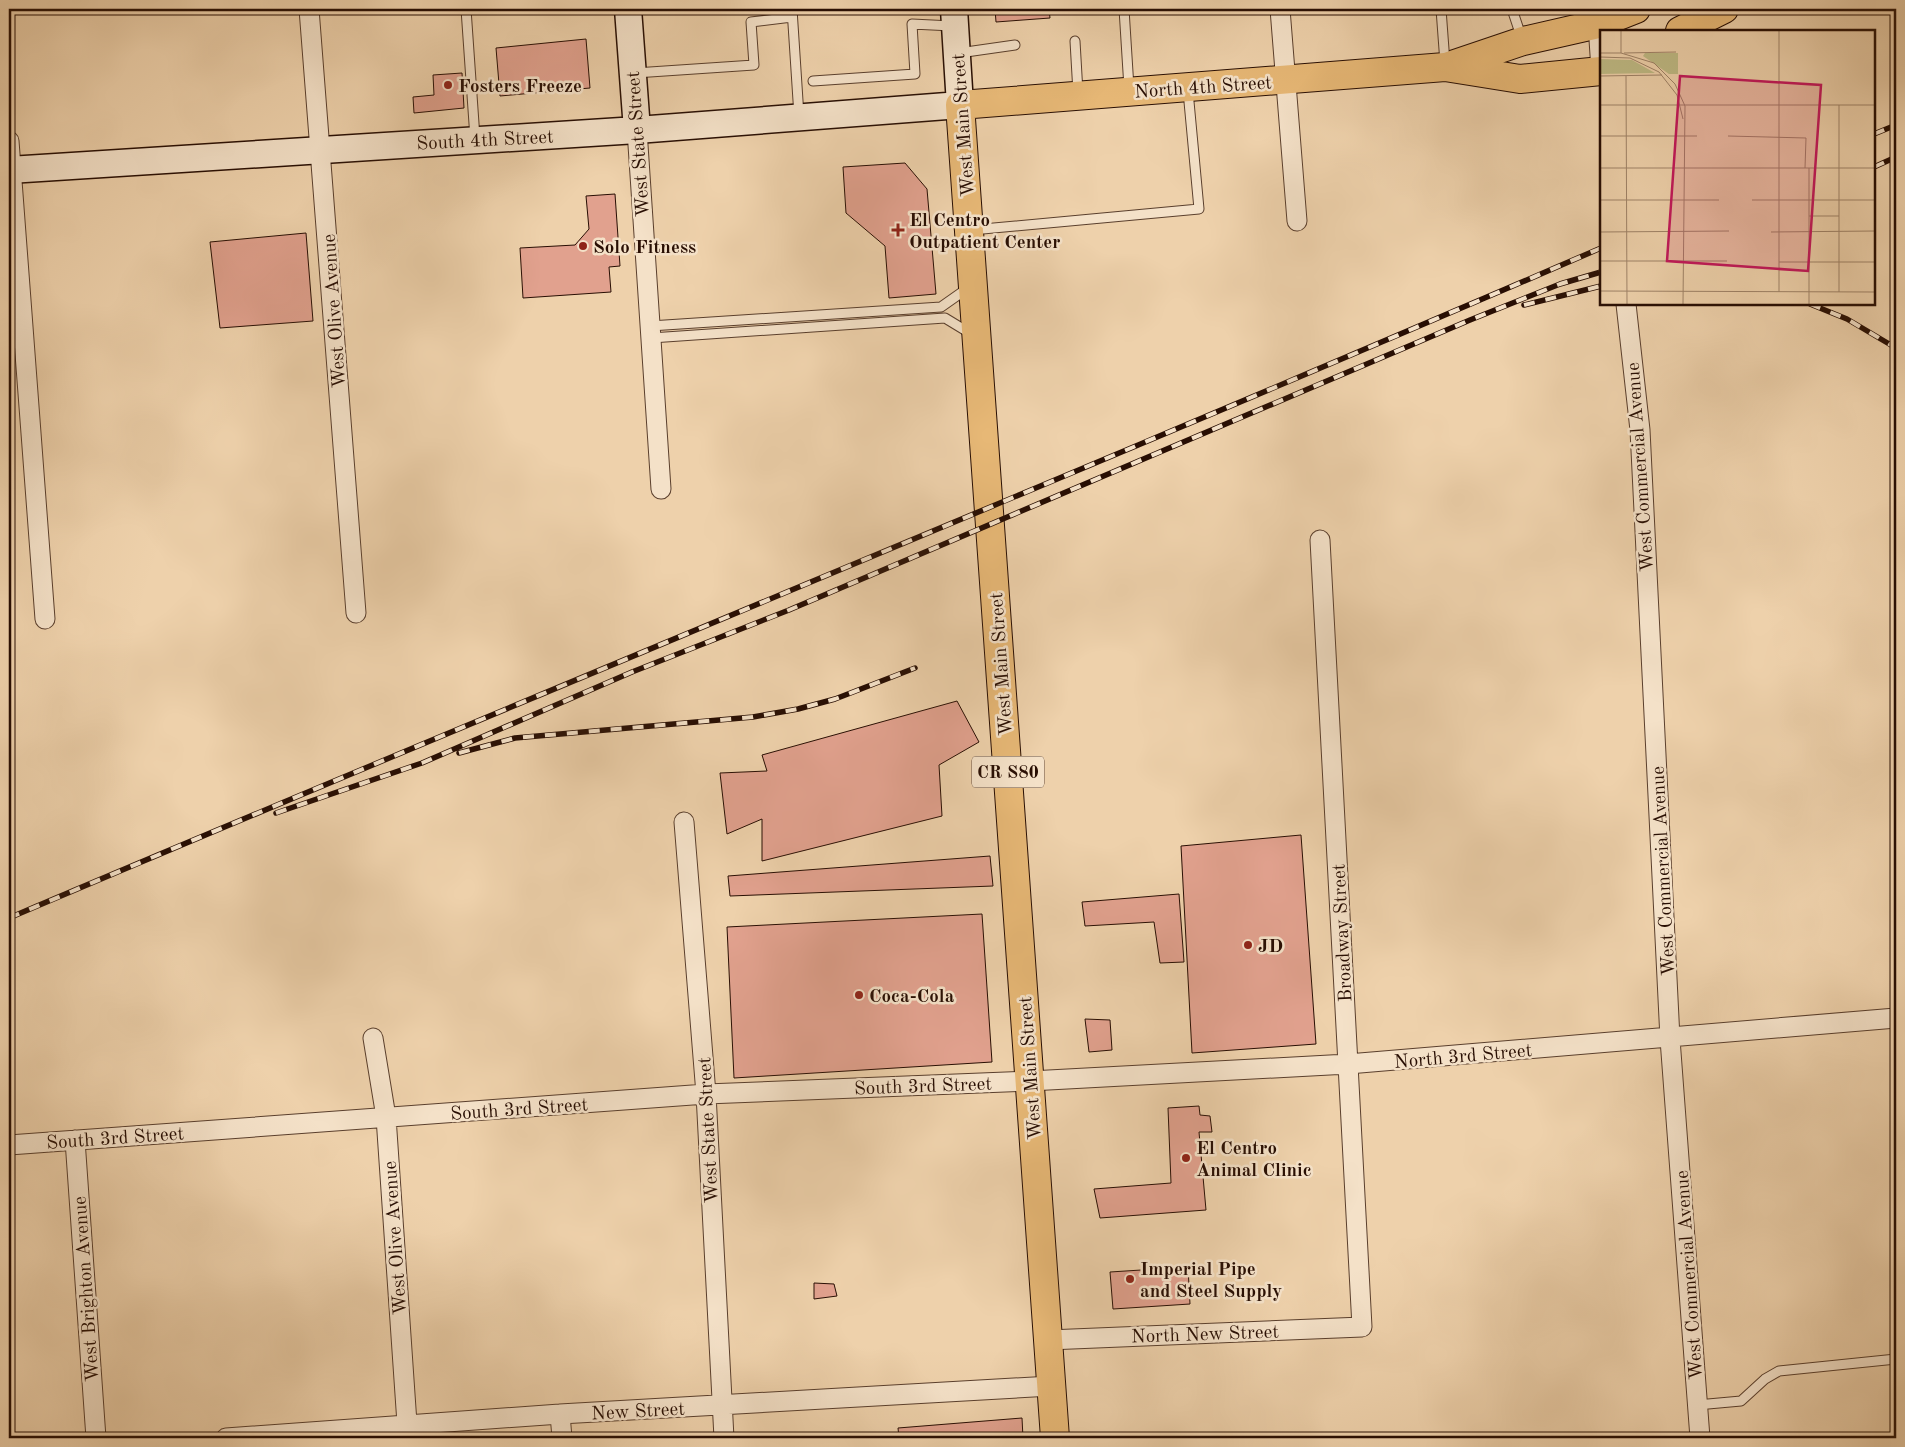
<svg xmlns="http://www.w3.org/2000/svg" width="1905" height="1447" viewBox="0 0 1905 1447" font-family="'Old Standard TT',serif">
  <style>
    .building { fill: #e1a18e; stroke: #280e03 }
    .lines { fill: none; stroke-linecap: round; stroke-linejoin: round }
    .lane-casing { stroke: #5a3f2d; stroke-width: 11 }
    .street-casing { stroke: #5a3f2d; stroke-width: 21 }
    .secondary-casing { stroke: #280e03; stroke-width: 29 }
    .primary-casing { stroke: #280e03; stroke-width: 30 }
    .lane { stroke: #f4e1c8; stroke-width: 9 }
    .street { stroke: #f4e1c8; stroke-width: 19 }
    .secondary { stroke: #f4e1c8; stroke-width: 26 }
    .primary { stroke: #e7b876; stroke-width: 28 }
    .rail-casing { stroke: #280e03; stroke-width: 5.5 }
    .rail { stroke: #f4e1c8; stroke-width: 4; stroke-dasharray: 11; stroke-linecap: butt }
    .poi-dot { fill: #8f2418; stroke: #f4e1c8; stroke-width: 2 }
    .labels { text-anchor: middle; stroke-width: 5; stroke-linejoin: round; paint-order: stroke }
    .shield { fill: #f4e1c8; stroke: #654d3e; stroke-width: 1 }
    .shield-label { font-size: 18px; font-weight: bold; fill: #280e03 }
    .poi-label { font-size: 19px; font-weight: bold; fill: #280e03; stroke: #f4e1c8; text-anchor: start }
    .street-label { font-size: 19px; fill: #280e03; stroke: #f4e1c8 }
    .inset-road { fill: none; stroke: #9f8368; stroke-width: 1 }
    .view { fill: #c2185b; fill-opacity: 0.15; stroke: #c2185b; stroke-width: 2.5 }
    .inset-edge { fill: none; stroke: #280e03; stroke-width: 2.5 }
  </style>
  <rect width="100%" height="100%" fill="#eed1ab"/>
  <filter id="stains"><feTurbulence type="fractalNoise" baseFrequency=".004" numOctaves="4"/><feColorMatrix values="0 0 0 0 .2 0 0 0 0 .09 0 0 0 0 .02 0 0 0 .5 -.17"/></filter>
  <radialGradient id="worn" r=".72"><stop offset=".6" stop-color="#630" stop-opacity="0"/><stop offset="1" stop-color="#630" stop-opacity=".3"/></radialGradient>
  <path class="building" d="M995,9H1049L1050,18L996,22Z
    M586,39L590,88L500,96L496,48Z
    M462,73L464,108L414,113L413,97L434,95L433,75Z
    M905,163L927,189L936,294L889,298L885,246L846,213L843,167Z
    M615,194L620,266L609,267L611,292L523,298L520,248L575,245L589,229L586,196Z
    M306,233L313,321L220,328L210,242Z
    M957,701L979,742L939,765L942,816L762,861V819L727,834L720,773L767,771L762,755Z
    M1301,835L1316,1044L1192,1053L1181,846Z
    M990,856L993,886L730,896L728,876Z
    M1179,894L1184,962L1160,963L1154,922L1085,926L1082,902Z
    M982,914L992,1062L734,1078L727,927Z
    M1085,1019L1110,1020L1112,1050L1089,1052Z
    M1199,1106L1200,1115L1210,1116L1212,1132H1199L1206,1210L1100,1218L1094,1189L1171,1183L1168,1108Z
    M1188,1267L1190,1304L1113,1309L1110,1272Z
    M814,1283L834,1284L837,1296L814,1299Z
    M1022,1418L1023,1438H899L898,1428Z"/>
  <g class="lines">
    <defs>
      <path id="lane" d="M466,9L475,138
        M792,9L799,116
        M1124,9L1129,88
        M1441,9L1445,63
        M1512,9L1522,39
        M1075,41L1078,93
        M959,53L1015,45
        M635,73L754,65L751,22L792,17
        M813,81L915,74L912,24L952,26
        M972,230L1199,209L1188,91
        M650,326L941,307L968,288
        M651,338L945,318L973,335
        M1697,1405L1741,1401L1765,1379L1779,1371L1896,1359"/>
      <path id="street" d="M309,9L356,613
        M1280,9L1297,221
        M1597,9L1601,70
        M637,130L661,489
        M9,141L45,619
        M1626,304L1640,430L1670,1039L1700,1438
        M684,822L706,1094L724,1438
        M373,1038L386,1117L408,1438
        M75,1140L96,1438
        M9,1145L706,1094L1030,1081L1348,1064L1896,1018
        M1048,1340L1362,1327L1320,540
        M560,1414L562,1438
        M226,1438L560,1414L1051,1386"/>
      <path id="secondary" d="M628,9L637,130
        M9,170L637,130L960,105L954,9"/>
      <path id="primary" d="M1680,31L1724,9
        M1449,66L1523,41L1598,24L1636,9
        M1055,1438L960,105L1445,67L1520,79L1601,71"/>
    </defs>
    <use href="#lane" class="lane-casing"/>
    <use href="#street" class="street-casing"/>
    <use href="#secondary" class="secondary-casing"/>
    <use href="#primary" class="primary-casing"/>
    <use href="#lane" class="lane"/>
    <use href="#street" class="street"/>
    <use href="#secondary" class="secondary"/>
    <use href="#primary" class="primary"/>
    <defs>
      <path id="rail" d="M1874,134L1896,125
        M1874,167L1896,157
        M1810,304L1847,319L1896,348
        M1524,305L1601,286
        M459,753L515,738L753,717L798,709L835,699L915,668
        M276,813L422,763L632,672L789,610L1470,320L1560,284L1601,272
        M9,918C539,693 1073,476 1601,248"/>
    </defs>
    <use href="#rail" class="rail-casing"/>
    <use href="#rail" class="rail"/>
  </g>
  <g class="poi-dot">
    <circle cx="448" cy="85" r="5"/>
    <path d="M895.5 222.5h5v5h5v5h-5v5h-5v-5h-5v-5h5z"/>
    <circle cx="583" cy="246" r="5"/>
    <circle cx="1248" cy="945" r="5"/>
    <circle cx="859" cy="995" r="5"/>
    <circle cx="1186" cy="1158" r="5"/>
    <circle cx="1130" cy="1279" r="5"/>
  </g>
  <g class="labels">
    <rect class="shield" x="972" y="756.5" width="72" height="31" rx="4"/>
    <g class="shield-label">
      <text x="1008" y="778">CR S80</text>
    </g>
    <g class="poi-label">
      <text x="458" y="92">Fosters Freeze</text>
      <text x="909" y="226">El Centro<tspan x="909" dy="22">Outpatient Center</tspan></text>
      <text x="593" y="253">Solo Fitness</text>
      <text x="1258" y="952">JD</text>
      <text x="869" y="1002">Coca-Cola</text>
      <text x="1196" y="1154">El Centro<tspan x="1196" dy="22">Animal Clinic</tspan></text>
      <text x="1140" y="1275">Imperial Pipe<tspan x="1140" dy="22">and Steel Supply</tspan></text>
    </g>
    <g class="street-label">
      <text transform="translate(1203 86) rotate(-4)" y="7">North 4th Street</text>
      <text transform="translate(962 125) rotate(-94)" y="7">West Main Street</text>
      <text transform="translate(485 139) rotate(-3)" y="7">South 4th Street</text>
      <text transform="translate(637 144) rotate(-94)" y="7">West State Street</text>
      <text transform="translate(333 311) rotate(-94)" y="7">West Olive Avenue</text>
      <text transform="translate(1639 467) rotate(-94)" y="7">West Commercial Avenue</text>
      <text transform="translate(1000 664) rotate(-94)" y="7">West Main Street</text>
      <text transform="translate(1662 871) rotate(-93)" y="7">West Commercial Avenue</text>
      <text transform="translate(1341 933) rotate(-93)" y="7">Broadway Street</text>
      <text transform="translate(1463 1055) rotate(-5)" y="7">North 3rd Street</text>
      <text transform="translate(1029 1068) rotate(-94)" y="7">West Main Street</text>
      <text transform="translate(923 1085) rotate(-2)" y="7">South 3rd Street</text>
      <text transform="translate(519 1108) rotate(-4)" y="7">South 3rd Street</text>
      <text transform="translate(707 1130) rotate(-93)" y="7">West State Street</text>
      <text transform="translate(115 1137) rotate(-4)" y="7">South 3rd Street</text>
      <text transform="translate(394 1238) rotate(-94)" y="7">West Olive Avenue</text>
      <text transform="translate(1688 1275) rotate(-94)" y="7">West Commercial Avenue</text>
      <text transform="translate(85 1289) rotate(-94)" y="7">West Brighton Avenue</text>
      <text transform="translate(1205 1333) rotate(-2)" y="7">North New Street</text>
      <text transform="translate(638 1410) rotate(-3)" y="7">New Street</text>
    </g>
  </g>
  <g transform="translate(1600 30)">
    <rect width="275" height="275" fill="#eed1ab"/>
    <path d="M45,23H78V44H69L43,26ZM0,29L32,30L55,43L0,44Z" fill="#beba85"/>
    <path class="inset-road" d="M21,1V23M0,23H21L54,33L75,54L85,76L83,274M24,23L76,22M0,27L30,28L59,42L77,65L83,89M0,46L62,45M26,46L27,274M0,75H275M0,106H97M128,106L206,108L205,138M0,138H84M84,138H275M0,170H119M152,170H275M209,186H239M0,202L129,201M171,202L275,201M0,231H127M179,232H275M0,261L275,262M179,262V1M239,262V75M209,274V138"/>
    <path class="view" d="M80,46L221,55L208,241L67,231Z"/>
    <rect width="275" height="275" class="inset-edge"/>
  </g>
  <rect width="1905" height="1447" fill="none" stroke="#eed1ab" stroke-width="30"/>
  <rect x="10" y="10" width="1885" height="1427" fill="none" stroke="#280e03" stroke-width="2.5"/>
  <rect x="15" y="15" width="1875" height="1417" fill="none" stroke="#280e03"/>
  <rect width="100%" height="100%" filter="url(#stains)"/>
  <rect width="100%" height="100%" fill="url(#worn)"/>
</svg>
